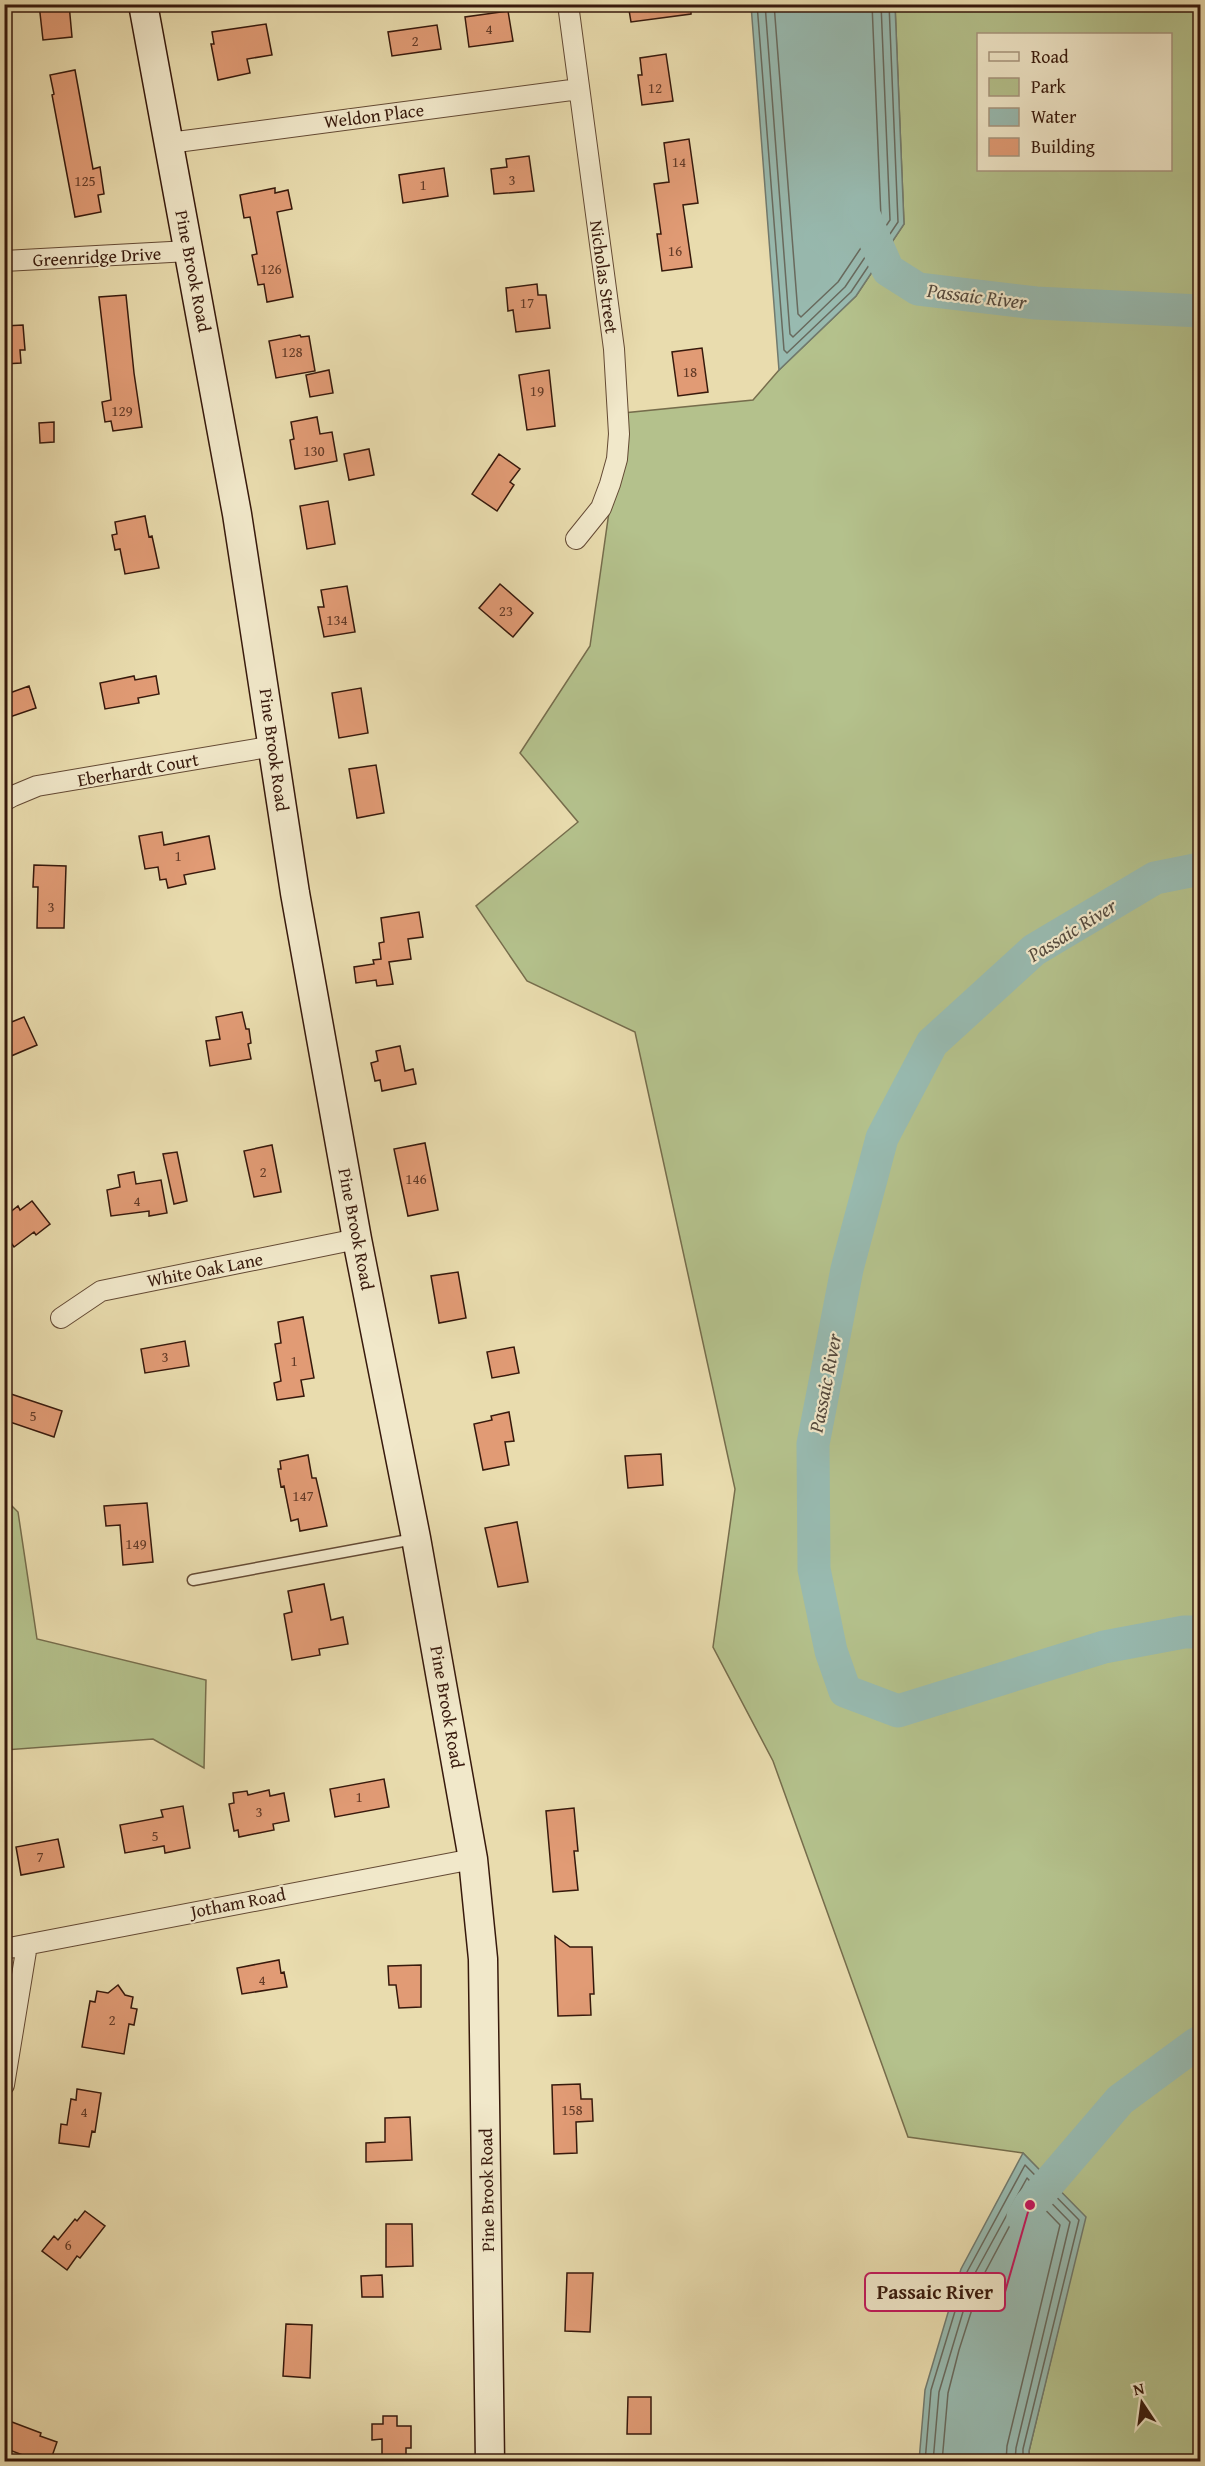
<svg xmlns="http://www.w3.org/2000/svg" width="1205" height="2466" viewBox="0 0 1205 2466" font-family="'Gentium Book Plus',serif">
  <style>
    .green { fill: #b4c18c; stroke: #766d4c; stroke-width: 1.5; fill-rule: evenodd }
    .water { fill: #98bab0; stroke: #717a6e; stroke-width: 1.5 }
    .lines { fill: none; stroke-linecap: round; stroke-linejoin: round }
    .shore { stroke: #686a5e; stroke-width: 1.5 }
    .river { stroke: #98bab0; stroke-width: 33 }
    .building { fill: #e19b75; stroke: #37190c; stroke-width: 1.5 }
    .lane-casing { stroke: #644a34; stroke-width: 13 }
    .street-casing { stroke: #644a34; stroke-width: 22 }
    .secondary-casing { stroke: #37190c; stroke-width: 31 }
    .lane { stroke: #f1e8ca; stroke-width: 10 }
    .street { stroke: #f1e8ca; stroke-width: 20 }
    .secondary { stroke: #f1e8ca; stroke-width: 28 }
    .labels { text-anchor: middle; stroke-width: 4.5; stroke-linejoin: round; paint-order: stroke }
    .number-label { font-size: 15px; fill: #623a26 }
    .street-label { font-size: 18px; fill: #37190c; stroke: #f1e8ca }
    .water-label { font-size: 20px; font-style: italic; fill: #54493d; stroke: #f1e8ca }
    .leader { fill: none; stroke: #c2185b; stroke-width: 2 }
    .callout-dot { fill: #c2185b; stroke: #f1e8ca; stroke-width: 2 }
    .callout { fill: #f1e8ca; stroke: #c2185b; stroke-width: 2 }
    .callout-label { font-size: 20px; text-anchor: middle; font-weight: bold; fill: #37190c }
  </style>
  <rect width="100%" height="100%" fill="#e9dcae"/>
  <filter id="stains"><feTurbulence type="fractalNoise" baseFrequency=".00333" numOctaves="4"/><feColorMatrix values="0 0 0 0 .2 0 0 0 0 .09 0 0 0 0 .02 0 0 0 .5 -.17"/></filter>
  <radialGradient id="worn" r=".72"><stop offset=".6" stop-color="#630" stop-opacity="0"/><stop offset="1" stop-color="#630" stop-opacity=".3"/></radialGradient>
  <path class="green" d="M895,5H1200V2461H1029V2451L1085,2217L1023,2153L908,2137L773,1761L713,1647L735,1489L635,1032L527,981L476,906L578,822L520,753L590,646L623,413L753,400L779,370L856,296L904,224ZM978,34H1170V170H978Z
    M4,1498L18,1512L37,1639L206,1680L204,1768L153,1739L5,1750Z"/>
  <path class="water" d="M751,5H895L904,224L856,296L779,370Z
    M1023,2153L1086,2217L1029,2451V2461H919L925,2390L961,2269Z"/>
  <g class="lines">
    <path class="shore" d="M757,4L784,350L787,353L851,292L898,222L889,4
      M765,4L790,334L793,337L845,287L890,220L881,4
      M774,4L798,314L801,317L838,282L881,218L872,4
      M925,2462L931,2390L967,2272L1025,2165L1079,2220L1023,2449V2462
      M933,2462L939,2392L974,2275L1027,2178L1070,2222L1016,2448L1015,2462
      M942,2462L948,2393L959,2350L982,2278L1026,2195L1029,2193L1060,2225L1007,2446L1006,2462"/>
    <path class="river" d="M864,215L888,270L918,289L1036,303L1200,311
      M1200,869L1155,878L1034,950L932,1043L882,1138L847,1269L813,1444L814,1569L831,1651L845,1691L898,1711L1104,1647L1184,1632H1200
      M1023,2217L1030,2205L1120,2100L1196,2044L1200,2042"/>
  </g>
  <path class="building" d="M39,4H69L72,37L43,40Z
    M628,4H691V14L631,22Z
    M508,11L513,41L469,47L465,17Z
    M266,24L272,55L247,59L250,73L218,80L211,44H214L212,32Z
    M437,25L441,49L392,56L388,32Z
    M666,54L673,101L642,105L638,75H642L640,58Z
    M75,70L93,169L100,167L104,194L98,195L101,212L75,217L52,95L54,94L50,75Z
    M689,139L698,203L683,205L692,267L662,271L657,234H661L654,184L669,182L664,143Z
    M529,156L534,191L494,194L491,169L507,167L506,159Z
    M444,168L448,196L403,203L399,175Z
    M275,188V193L288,190L292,209L277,212L293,297L267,302L264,284L258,285L252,255L257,254L250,217L244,218L240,195Z
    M537,284L538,295H546L550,328L516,332L513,310L508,311L506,288Z
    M126,295L134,373L142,427L113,431L111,421L105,422L102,402L111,400L99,297Z
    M23,325L25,350H20L21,363L4,364V326Z
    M300,335L301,337L309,336L315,371L276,378L269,341Z
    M702,348L708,392L678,396L672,352Z
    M329,370L333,393L310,397L306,375Z
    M549,370L555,426L527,430L519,375Z
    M317,417L320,434L332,432L337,461L295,469L290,440L294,439L291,422Z
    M54,422V442L40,443L39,423Z
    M369,449L374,475L349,480L344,454Z
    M499,454L520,469L510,482L514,485L497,511L472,494Z
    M328,501L335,544L307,549L300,506Z
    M145,516L149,537L152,536L159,568L125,574L120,549L115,550L112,535L117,534L115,522Z
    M500,584L533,613L513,637L479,608Z
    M347,586L355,632L324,637L318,607H324L321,590Z
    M134,676L135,680L156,676L159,694L138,698L139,703L105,709L100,683Z
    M29,686L36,708L4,719V695Z
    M361,688L368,733L339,738L332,693Z
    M376,765L384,813L357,818L349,769Z
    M162,832L164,845L209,836L215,869L184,875L186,884L168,888L166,879L160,880L158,867L145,869L139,836Z
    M34,865L66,866L64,928H37L38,887H33Z
    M419,912L423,937L408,939L411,959L389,962L393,984L377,986L376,980L356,983L354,967L374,964L373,960L381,959L379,943L384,942L381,918Z
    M242,1012L246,1029H249L251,1043L248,1044L251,1059L210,1066L206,1041L220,1039L216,1017Z
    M24,1017L37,1045L4,1059V1025Z
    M400,1046L405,1071L413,1069L416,1084L382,1091L380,1080L375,1081L371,1063L378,1061L376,1051Z
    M425,1143L438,1210L408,1216L394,1149Z
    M272,1145L281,1192L254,1197L244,1151Z
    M177,1152L187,1201L174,1204L163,1154Z
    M134,1172L136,1184L161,1180L167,1213L149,1216V1211L111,1216L107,1190L120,1187L118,1175Z
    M32,1201L50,1224L36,1235L34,1232L14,1247L12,1244L4,1250V1217L18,1206L20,1210Z
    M458,1272L466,1318L439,1323L431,1276Z
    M303,1317L314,1378L301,1380L304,1396L277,1400L274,1383L281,1381L275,1344L281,1343L278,1322Z
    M185,1341L189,1366L145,1373L141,1349Z
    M514,1347L519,1373L492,1378L487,1352Z
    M8,1393L62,1411L54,1437L4,1420V1402Z
    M509,1412L514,1441L505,1442L509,1465L483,1470L474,1424L492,1420L491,1416Z
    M661,1454L663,1485L628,1488L625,1456Z
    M308,1455L312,1478H316L327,1526L300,1531L298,1519L291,1521L284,1486L281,1487L278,1469H281L280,1461Z
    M147,1503L153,1562L123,1565L120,1525L106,1526L104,1506Z
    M517,1522L528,1582L498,1587L485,1528Z
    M324,1584L331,1620L343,1617L348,1644L319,1649L320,1655L292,1660L284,1614L292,1612L288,1591Z
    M384,1779L389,1807L335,1817L330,1789Z
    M269,1790L270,1796L284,1793L289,1821L273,1824L274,1830L239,1837L238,1830L234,1831L229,1804L234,1803L233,1793L247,1791L248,1795Z
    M183,1806L190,1848L165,1853L164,1846L125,1853L120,1825L163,1817L161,1810Z
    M574,1808L578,1851H574L578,1890L553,1892L546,1811Z
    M58,1839L64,1867L21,1875L16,1847Z
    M555,1936L570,1947H592L594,1994H590L591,2015L558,2016Z
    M279,1960L281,1973L284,1972L287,1987L242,1994L237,1968Z
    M421,1965V2007L399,2008L396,1985H389L388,1966Z
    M118,1985L125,1995L133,1997L131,2008L137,2009L134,2025L129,2024L124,2054L82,2047L90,2001L95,2002L97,1991L108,1993Z
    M580,2084L581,2099H592L593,2121L576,2122L577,2153L554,2154L552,2085Z
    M77,2089L101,2093L95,2132L92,2131L89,2147L59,2143L61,2124L67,2125L71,2099L76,2100Z
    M410,2117L412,2160L366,2162V2143L385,2142V2118Z
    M85,2211L105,2226L80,2258L77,2256L67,2270L42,2251L54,2236L58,2240L75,2219L77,2221Z
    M386,2224H412L413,2266L386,2267Z
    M567,2273H593L590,2332L565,2331Z
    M382,2275L383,2297H362L361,2276Z
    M286,2324L312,2325L310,2378L283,2376Z
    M628,2397H651V2434H627Z
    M383,2416H397V2426H411V2448H406V2459L382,2460V2439L372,2440V2424H383Z
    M4,2419L41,2433L40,2436L57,2442L50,2462H27L28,2457L4,2448Z"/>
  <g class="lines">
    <defs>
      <path id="lane" d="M193,1580L414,1539"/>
      <path id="street" d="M568,4L614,349L619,434L617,459L610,484L601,508L576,539
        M169,143L579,89
        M4,261L189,251
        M4,801L13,796L37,786L274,746
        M61,1318L101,1291L357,1239
        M4,1949L473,1859
        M4,2085L27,1945"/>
      <path id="secondary" d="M143,4L237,514L295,893L357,1239L416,1538L473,1859L483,1959L490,2462"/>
    </defs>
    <use href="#lane" class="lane-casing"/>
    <use href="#street" class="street-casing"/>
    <use href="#secondary" class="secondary-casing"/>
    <use href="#lane" class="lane"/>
    <use href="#street" class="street"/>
    <use href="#secondary" class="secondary"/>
  </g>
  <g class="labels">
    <g class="number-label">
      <text x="489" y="34">4</text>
      <text x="415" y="46">2</text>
      <text x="655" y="93">12</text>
      <text x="679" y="167">14</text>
      <text x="512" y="185">3</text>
      <text x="85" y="186">125</text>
      <text x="423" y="190">1</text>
      <text x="675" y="256">16</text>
      <text x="271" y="274">126</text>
      <text x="527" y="308">17</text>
      <text x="292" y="357">128</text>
      <text x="690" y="377">18</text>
      <text x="537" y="396">19</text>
      <text x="122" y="416">129</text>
      <text x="314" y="456">130</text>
      <text x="506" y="616">23</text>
      <text x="337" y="625">134</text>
      <text x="178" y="861">1</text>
      <text x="51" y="912">3</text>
      <text x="263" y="1177">2</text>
      <text x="416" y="1184">146</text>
      <text x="137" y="1206">4</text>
      <text x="165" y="1362">3</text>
      <text x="294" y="1366">1</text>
      <text x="33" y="1421">5</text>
      <text x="303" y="1501">147</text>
      <text x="136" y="1549">149</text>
      <text x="359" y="1802">1</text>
      <text x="259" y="1817">3</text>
      <text x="155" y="1841">5</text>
      <text x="40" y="1862">7</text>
      <text x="262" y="1985">4</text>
      <text x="112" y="2025">2</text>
      <text x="572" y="2115">158</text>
      <text x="84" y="2117">4</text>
      <text x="68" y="2250">6</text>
    </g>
    <g class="street-label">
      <text transform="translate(374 116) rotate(-7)" y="6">Weldon Place</text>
      <text transform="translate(97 257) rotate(-3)" y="6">Greenridge Drive</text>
      <text transform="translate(193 271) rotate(79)" y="6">Pine Brook Road</text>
      <text transform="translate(604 277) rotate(82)" y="6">Nicholas Street</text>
      <text transform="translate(274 750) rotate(82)" y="6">Pine Brook Road</text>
      <text transform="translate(138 770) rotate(-10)" y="6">Eberhardt Court</text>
      <text transform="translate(356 1229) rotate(79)" y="6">Pine Brook Road</text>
      <text transform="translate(205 1270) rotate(-11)" y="6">White Oak Lane</text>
      <text transform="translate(447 1707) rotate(80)" y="6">Pine Brook Road</text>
      <text transform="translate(238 1903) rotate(-11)" y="6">Jotham Road</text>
      <text transform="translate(487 2190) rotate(-91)" y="6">Pine Brook Road</text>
    </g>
    <g class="water-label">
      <text transform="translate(977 296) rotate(7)" y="7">Passaic River</text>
      <text transform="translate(1072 930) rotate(-32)" y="7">Passaic River</text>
      <text transform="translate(825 1383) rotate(-79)" y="7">Passaic River</text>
    </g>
  </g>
  <path class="leader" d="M1030 2205L1005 2292"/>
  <circle class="callout-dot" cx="1030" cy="2205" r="6"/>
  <rect class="callout" x="865" y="2273" width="140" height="38" rx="6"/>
  <g class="callout-label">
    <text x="935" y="2299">Passaic River</text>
  </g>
  <rect width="1205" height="2466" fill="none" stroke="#e9dcae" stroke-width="24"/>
  <rect x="6" y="6" width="1193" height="2454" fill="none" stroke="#37190c" stroke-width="3"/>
  <rect x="12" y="12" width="1181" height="2442" fill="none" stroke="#37190c" stroke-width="1.5"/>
  <rect x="977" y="33" width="195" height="138" fill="#f1e8ca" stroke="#a7957e" stroke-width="1.5"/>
  <rect x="989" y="52" width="30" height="9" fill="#f1e8ca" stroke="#a7957e" stroke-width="1.5"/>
  <text x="1031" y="63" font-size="18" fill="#37190c">Road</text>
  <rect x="989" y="78" width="30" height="18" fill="#b4c18c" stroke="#a7957e" stroke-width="1.5"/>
  <text x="1031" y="93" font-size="18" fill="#37190c">Park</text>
  <rect x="989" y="108" width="30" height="18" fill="#98bab0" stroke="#a7957e" stroke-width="1.5"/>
  <text x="1031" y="123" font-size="18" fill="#37190c">Water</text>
  <rect x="989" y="138" width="30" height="18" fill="#e19b75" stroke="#a7957e" stroke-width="1.5"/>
  <text x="1031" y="153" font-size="18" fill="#37190c">Building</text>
  <g transform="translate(1142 2403) rotate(347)" stroke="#f1e8ca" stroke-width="4.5" paint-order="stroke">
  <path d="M0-4.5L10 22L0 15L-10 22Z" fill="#37190c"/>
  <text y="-9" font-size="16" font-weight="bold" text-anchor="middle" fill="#37190c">N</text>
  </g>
  <rect width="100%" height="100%" filter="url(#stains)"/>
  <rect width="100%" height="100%" fill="url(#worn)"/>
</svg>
